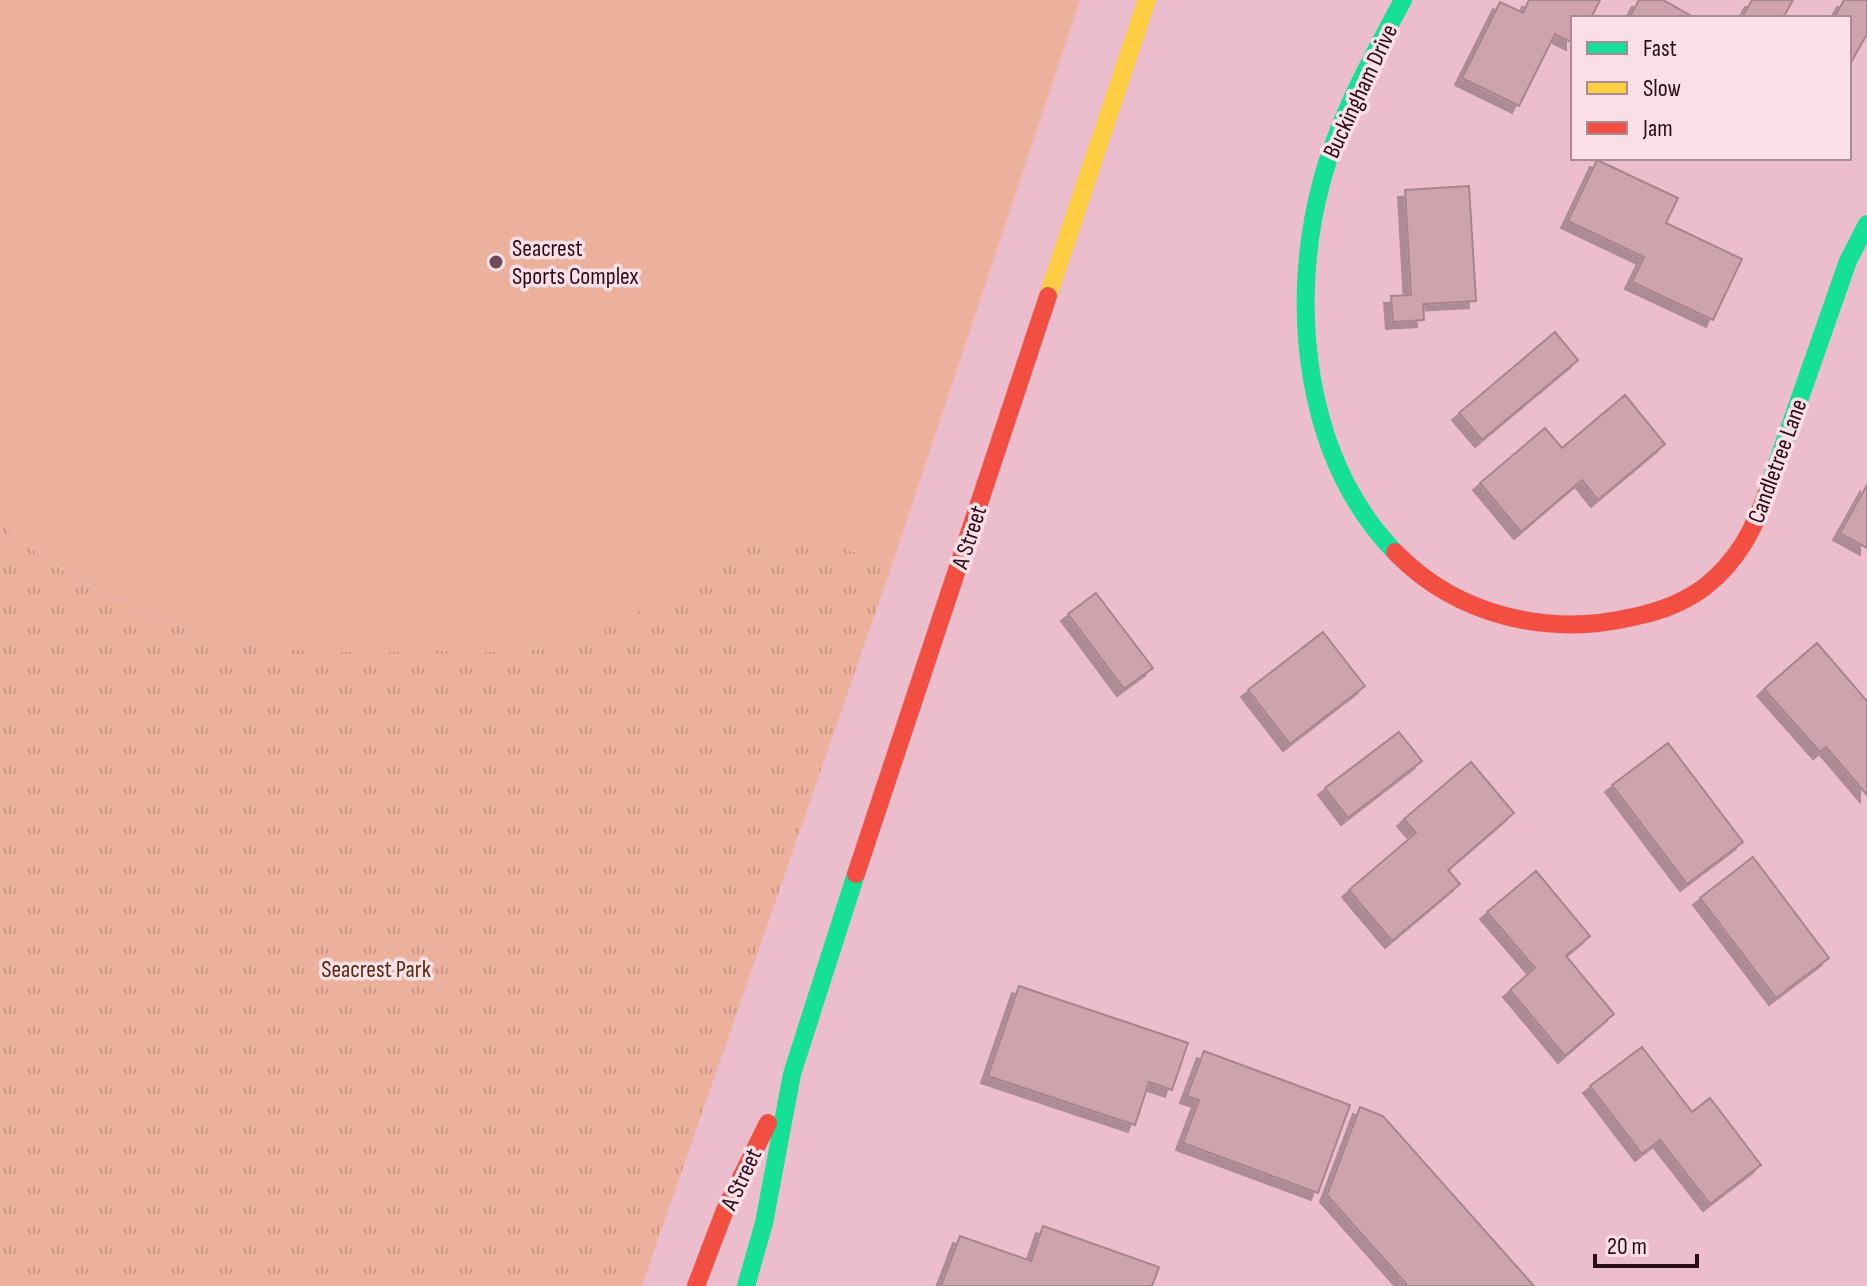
<svg xmlns="http://www.w3.org/2000/svg" width="1867" height="1286" viewBox="0 0 1867 1286" font-family="'Sofia Sans Condensed',sans-serif">
  <style>
    .grass { fill: url(#grass-tufts) }
    .pitch { fill: #ebb19d }
    .building { fill: #cda4ad; stroke: #a8858d; stroke-width: 2; filter: url(#shadow) }
    .lines { fill: none; stroke-linecap: round; stroke-linejoin: round }
    .fast { stroke: #16e098; stroke-width: 18 }
    .slow { stroke: #ffcf43; stroke-width: 18 }
    .jam { stroke: #f24e42; stroke-width: 18 }
    .poi-dot { fill: #6e4b58; stroke: #fadfe7; stroke-width: 3 }
    .labels { text-anchor: middle; stroke-width: 7; stroke-linejoin: round; paint-order: stroke }
    .street-label { font-size: 24px; fill: #2a0d19; stroke: #fadfe7 }
    .poi-label { font-size: 24px; fill: #2a0d19; stroke: #fadfe7; text-anchor: start }
    .park-label { font-size: 24px; fill: #512e12; stroke: #fadfe7 }
  </style>
  <defs>
    <pattern id="grass-tufts" width="24" height="20" patternUnits="userSpaceOnUse" patternTransform="scale(2)"><rect width="24" height="20" fill="#ebb19d"/><path d="M3 7l-1-3M5 7V3M7 7l1-3M15 17l-1-3M17 17v-4M19 17l1-3" fill="none" stroke="#ca9787"/></pattern>
    <filter id="shadow"><feDropShadow dx="-7" dy="7" stdDeviation="0" flood-color="#0004"/></filter>
  </defs>
  <rect width="100%" height="100%" fill="#ebbdcd"/>
  <path class="grass" d="M0,524C77,588 172,635 273,648C325,654 378,651 430,651C477,651 530,656 575,641C612,629 644,609 676,588C698,574 720,558 744,549C769,540 803,540 829,545C850,549 871,558 892,565L642,1286H0Z"/>
  <path class="pitch" d="M0,0H1080L892,565C871,558 850,549 829,545C803,540 769,540 744,549C720,558 698,574 676,588C644,609 612,629 575,641C531,656 481,651 436,651C382,651 326,654 273,648C172,635 78,587 0,524Z"/>
  <path class="building" d="M1529,0H1600L1591,18H1573V43L1555,34L1519,106L1462,78L1500,2L1523,13Z
    M1639,0H1663L1695,18H1629Z
    M1752,0H1793L1783,18H1742Z
    M1844,0H1867V34L1849,66V18H1834Z
    M1597,160L1678,198L1666,223L1742,259L1713,320L1632,282L1644,257L1568,221Z
    M1469,186L1476,301L1423,304L1424,320L1393,322L1391,296L1411,295L1405,190Z
    M1555,332L1578,360L1482,440L1459,413Z
    M1625,395L1665,444L1598,500L1582,480L1521,532L1480,483L1545,428L1562,448Z
    M1867,485V548L1840,533Z
    M1096,593L1153,668L1124,689L1068,614Z
    M1323,632L1365,686L1290,744L1248,690Z
    M1817,643L1867,701V795L1826,747L1820,752L1764,689Z
    M1399,732L1422,761L1348,818L1325,788Z
    M1668,743L1743,842L1687,884L1612,785Z
    M1471,762L1514,813L1448,870L1460,884L1392,941L1349,890L1416,833L1404,819Z
    M1753,857L1829,958L1776,998L1700,898Z
    M1536,871L1590,936L1566,956L1614,1014L1565,1056L1510,990L1535,968L1487,912Z
    M1019,986L1188,1043L1172,1090L1149,1082L1135,1125L988,1076Z
    M1642,1047L1692,1112L1710,1098L1761,1165L1710,1204L1660,1140L1642,1154L1590,1086Z
    M1204,1051L1350,1105L1318,1193L1183,1143L1199,1100L1187,1096Z
    M1360,1107L1383,1116L1534,1286H1408L1327,1195Z
    M1043,1226L1159,1267L1152,1286H941L960,1236L1031,1261Z"/>
  <g class="lines">
    <path class="fast" d="M1766,495L1848,261L1867,224
      M1395,552C1304,458 1289,305 1321,184C1338,119 1371,59 1403,0
      M746,1286L764,1223L792,1074L856,874"/>
    <path class="slow" d="M1048,296L1147,0"/>
    <path class="jam" d="M1395,552C1457,616 1548,637 1633,617C1658,612 1685,602 1706,586C1737,561 1753,531 1766,495
      M856,874L1048,296
      M696,1286L725,1210L768,1123"/>
  </g>
  <circle class="poi-dot" cx="496" cy="262" r="8"/>
  <g class="labels">
    <g class="street-label">
      <text transform="translate(1360 91) rotate(-65)" y="8">Buckingham Drive</text>
      <text transform="translate(1777 461) rotate(-70)" y="8">Candletree Lane</text>
      <text transform="translate(969 537) rotate(-72)" y="8">A Street</text>
      <text transform="translate(741 1179) rotate(-65)" y="8">A Street</text>
    </g>
    <g class="poi-label">
      <text x="512" y="256">Seacrest<tspan x="512" dy="28">Sports Complex</tspan></text>
    </g>
    <g class="park-label">
      <text x="376" y="977">Seacrest Park</text>
    </g>
  </g>
  <rect x="1571" y="16" width="280" height="144" fill="#fadfe7" stroke="#a78b95" stroke-width="2"/>
  <rect x="1587" y="42" width="40" height="12" fill="#16e098" stroke="#a78b95" stroke-width="2"/>
  <text x="1643" y="56" font-size="24" fill="#2a0d19">Fast</text>
  <rect x="1587" y="82" width="40" height="12" fill="#ffcf43" stroke="#a78b95" stroke-width="2"/>
  <text x="1643" y="96" font-size="24" fill="#2a0d19">Slow</text>
  <rect x="1587" y="122" width="40" height="12" fill="#f24e42" stroke="#a78b95" stroke-width="2"/>
  <text x="1643" y="136" font-size="24" fill="#2a0d19">Jam</text>
  <path d="M1595 1254v12h102v-12" fill="none" stroke="#2a0d19" stroke-width="4"/>
  <text x="1607" y="1254" font-size="24" fill="#2a0d19" stroke="#fadfe7" stroke-width="6" paint-order="stroke">20 m</text>
</svg>
